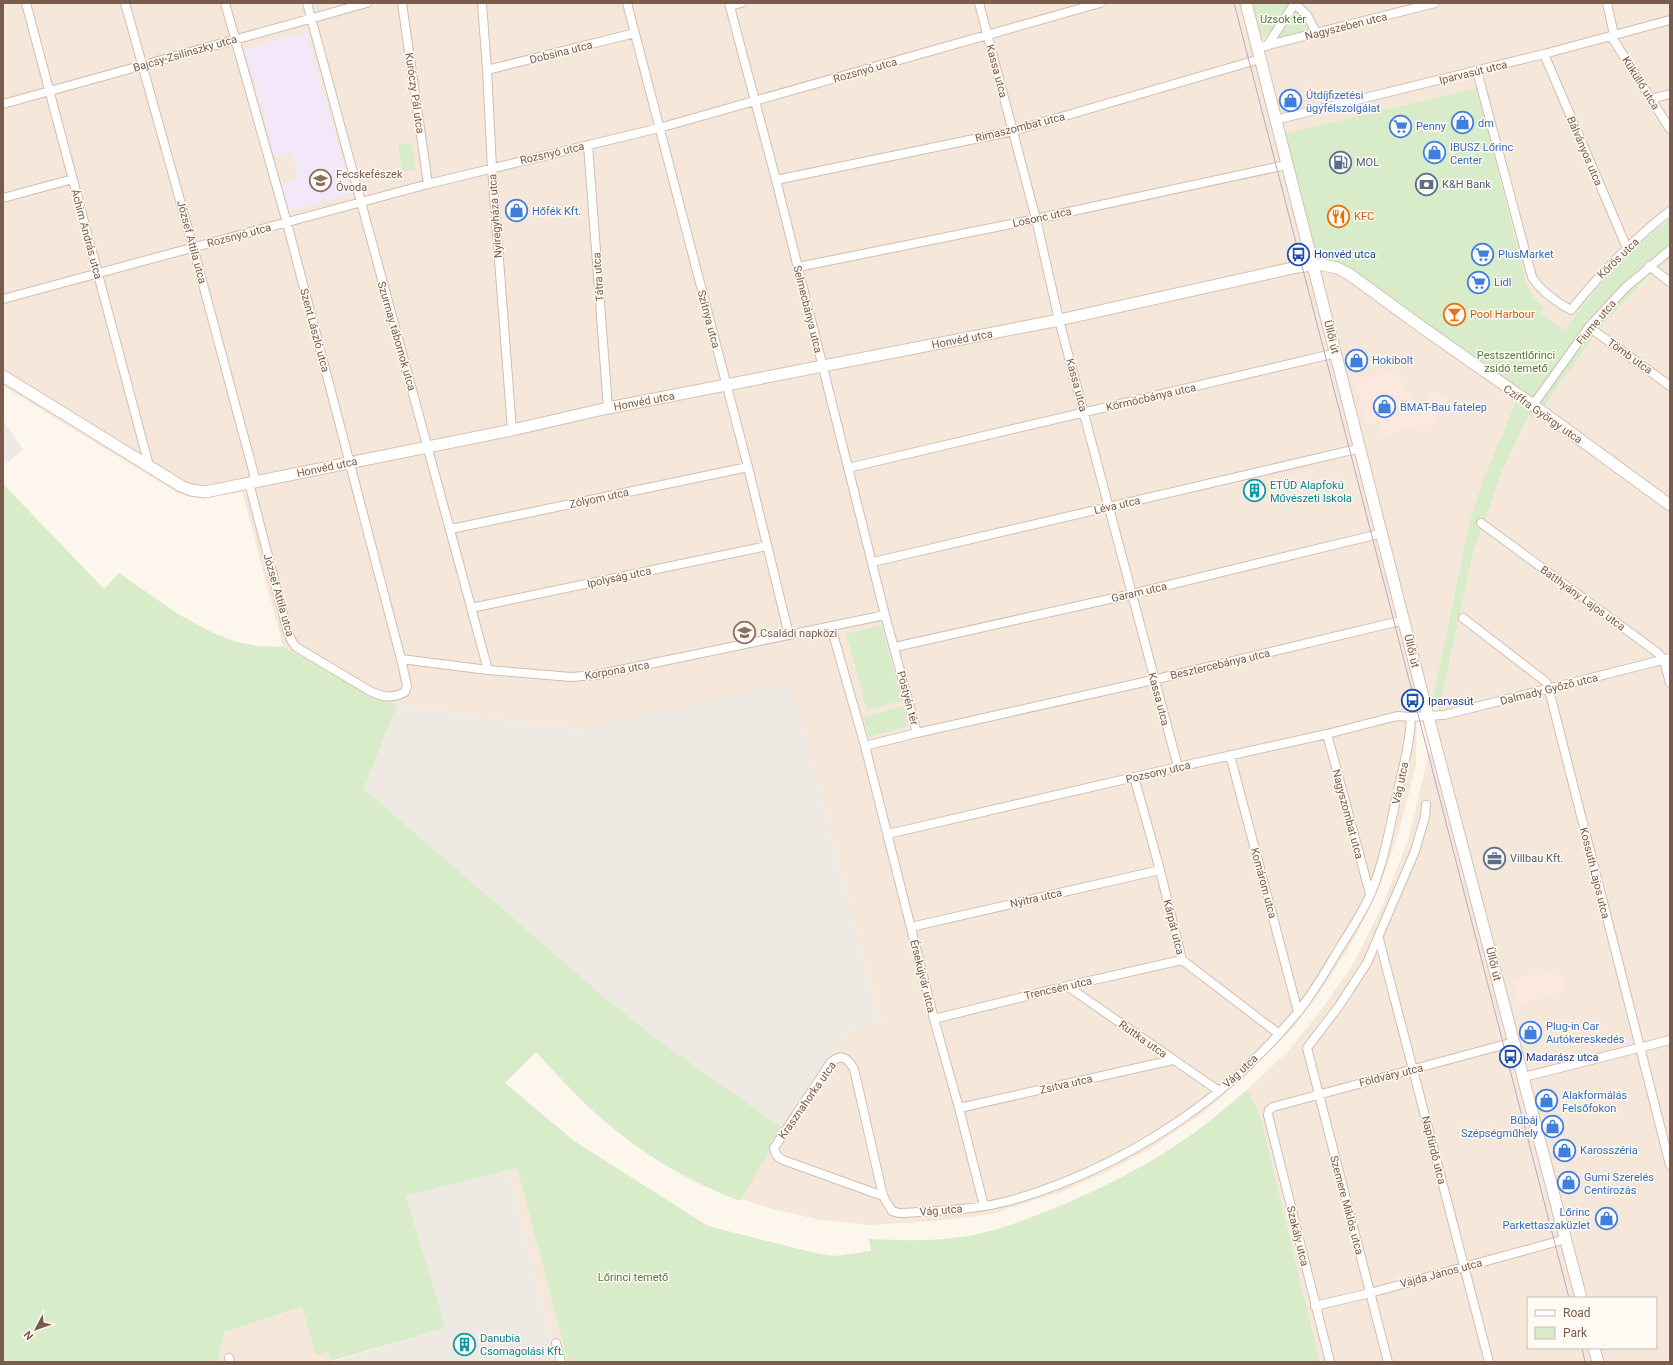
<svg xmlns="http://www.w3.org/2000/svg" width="1673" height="1365" viewBox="0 0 1673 1365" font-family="Roboto,sans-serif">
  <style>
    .residential { fill: #f5e8da; fill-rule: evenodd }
    .commercial { fill: #fde8e0 }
    .industrial { fill: #efe9e4 }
    .education { fill: #f3e8fa }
    .green { fill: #d8ecc9 }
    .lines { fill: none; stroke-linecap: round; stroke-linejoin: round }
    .street-casing { stroke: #d1beb0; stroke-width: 10 }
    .secondary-casing { stroke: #d6c0b0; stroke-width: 13 }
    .street { stroke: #fff; stroke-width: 8 }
    .secondary { stroke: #fff; stroke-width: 11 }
    .tram { stroke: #b9a8c9; stroke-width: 1 }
    .labels { text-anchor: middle; stroke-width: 3; stroke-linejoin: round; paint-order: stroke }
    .park-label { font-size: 11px; fill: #537a41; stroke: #fffaf3 }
    .street-label { font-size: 11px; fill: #7a5c4d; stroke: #fffaf3 }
    .shop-label { font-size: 11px; fill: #366cbe; stroke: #fffaf3; text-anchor: start }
    .service-label { font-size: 11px; fill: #4e5e75; stroke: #fffaf3; text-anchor: start }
    .education-label { font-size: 11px; fill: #785e54; stroke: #fffaf3; text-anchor: start }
    .food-label { font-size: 11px; fill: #c56008; stroke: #fffaf3; text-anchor: start }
    .transit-label { font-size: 11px; fill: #164399; stroke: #fffaf3; text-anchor: start }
    .culture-label { font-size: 11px; fill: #0d838f; stroke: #fffaf3; text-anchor: start }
  </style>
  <rect width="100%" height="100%" fill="#fdf6ec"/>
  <path class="residential" d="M3,3H1252L1260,37L1277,33L1279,39L1290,3H1670V219L1638,244L1598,287L1564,331L1540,313L1543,308L1534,299L1527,285L1477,88L1351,278L1477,357L1520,391L1494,454L1470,520L1433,697L1417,702L1416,766L1398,835L1381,882L1359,930L1348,949L1321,990L1293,1028L1240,1081L1204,1112L1148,1150L1111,1170L1061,1192L992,1214L936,1221L870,1225L821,1220L776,1210L741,1199L771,1146L828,1058L848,1032L881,1022L791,683L580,730L397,705L373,696L283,647L242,491L197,497L187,496L176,492L3,386Z
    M1670,258V1362H1320L1260,1115L1248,1089L1289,1050L1324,1006L1353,964L1382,907L1409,837L1439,710L1473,553L1502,472L1530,416L1535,419L1602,325L1646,279ZM1528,1298H1656V1348H1528Z
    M517,1168L568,1362H557L508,1170Z
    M303,1307L316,1355L328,1352L331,1362H218L224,1332Z"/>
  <path class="commercial" d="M1393,371L1420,410L1433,391L1447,400L1431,427L1428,423L1383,436L1379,421L1367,424L1356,381Z
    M1559,969L1565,992L1518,1003L1513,980Z"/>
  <path class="industrial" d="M3,420L23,450L8,462L3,458Z
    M791,682L881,1023L848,1032L828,1058L783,1128L659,1041L608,1000L364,789L397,705L580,730Z
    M508,1170L557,1362H331L446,1328L406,1196Z"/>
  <path class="education" d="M306,32L352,193L289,211L281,183L299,178L292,153L275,157L245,49Z"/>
  <path class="green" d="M1252,3H1290L1309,21L1312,31L1279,39L1277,33L1260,37Z
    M1477,88L1527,285L1534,298L1544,308L1540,313L1564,330L1598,287L1638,244L1670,219V258L1646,279L1602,325L1535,419L1529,416L1502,472L1473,553L1439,710L1433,697L1470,520L1484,478L1520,391L1477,357L1395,309L1351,278L1320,268L1284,134Z
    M412,143L416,170L402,172L398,145Z
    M3,484L104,589L119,573L178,614L213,633L237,642L257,646L283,647L373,696L397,705L364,789L608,1000L659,1041L783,1128L740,1201C690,1182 643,1155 602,1119C578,1098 557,1075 536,1052L505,1083L574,1141L708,1226L815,1253L835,1256L871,1251L869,1239C899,1240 930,1242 960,1237C992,1233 1025,1220 1055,1208C1097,1190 1138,1171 1176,1145C1202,1129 1225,1108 1248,1089L1260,1115L1320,1362H568L517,1168L406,1196L446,1328L331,1361L328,1352L316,1355L302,1307L224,1332L218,1362H3Z
    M881,625L902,701L867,710L846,634Z
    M903,706L908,726L869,737L863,717Z"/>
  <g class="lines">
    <defs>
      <path id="street" d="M26,3L149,466
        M125,3L193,247L256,482
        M225,3L287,223L401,659L407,686L405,692C392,699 383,697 370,691L296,647L291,640L287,629L249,483
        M307,3L488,670
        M402,3L428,184
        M482,3L487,70L492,168L512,430
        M627,3L748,467L789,635
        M729,3L776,180L885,615
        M979,3L1036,219L1059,320L1178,767
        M1607,3L1614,35
        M1295,4L1307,15L1317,34
        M730,6L741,3
        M1611,36L1670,129
        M1267,46L1295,3
        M1257,48L1435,3
        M1544,54L1627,248
        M487,70L635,33
        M1477,71L1532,277C1540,290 1557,303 1571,310C1601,273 1632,240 1670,211
        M1651,99L1670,94
        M3,104L367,3
        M1275,120L1544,54L1670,20
        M588,145L608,408
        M776,180L1013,131L1260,59
        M3,198L73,179
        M1649,266L1670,282
        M798,267L1036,219L1286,165
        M3,299L428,184L659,128L1100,3
        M1589,327L1670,386
        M1533,405L1589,327L1625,288L1670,250
        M848,468L1336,353
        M1481,523L1658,653L1664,660L1670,683
        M451,529L748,467
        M873,562L1361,448
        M471,608L767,546
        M1463,618L1546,682L1549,690L1670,1165
        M895,647L1132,594L1383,533
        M401,659L488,670L571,677L596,675L885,615L917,733L865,746L831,627
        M917,733L1153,680L1404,620
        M1327,734L1370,894
        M865,746L934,1019L959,1108L984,1206
        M1230,755L1298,1012
        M1134,777L1160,870L1182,960L1279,1034
        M888,834L1178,767L1327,734L1397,716L1411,717L1444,715L1670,658
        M911,927L1160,870
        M1379,939L1489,1362
        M1067,986L1219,1091
        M934,1019L1067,986L1182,960
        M1524,1077L1670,1040
        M959,1108L1173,1060
        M883,1196L783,1160C778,1158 775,1154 774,1148L831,1062C843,1053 848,1059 854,1069L883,1196L892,1211L899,1213C938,1211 979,1210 1016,1199C1125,1166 1225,1101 1297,1013C1312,995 1324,974 1336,954C1348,934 1362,914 1371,893C1384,861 1390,828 1397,794C1403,769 1410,743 1411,717
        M1315,1306L1370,1293L1566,1239
        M556,1343L561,1362
        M229,1358L230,1362
        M1330,1362L1268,1115L1269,1110L1273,1107L1514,1042
        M1388,1362L1307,1048L1339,1006L1367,963L1415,851L1425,817L1426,805"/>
      <path id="secondary" d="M1246,3L1428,716L1581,1298
        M3,376L181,486L191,490L205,492L512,430L608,408L1059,320L1297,267L1314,265H1323L1337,268L1349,274L1423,328L1533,405L1670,505
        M1594,1348L1598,1362"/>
    </defs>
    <use href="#street" class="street-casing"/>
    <use href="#secondary" class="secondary-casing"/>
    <use href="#street" class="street"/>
    <use href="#secondary" class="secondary"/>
    <path class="tram" d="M1234,3L1569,1298
      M1582,1348L1585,1362"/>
  </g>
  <defs>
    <symbol id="shop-ring" viewBox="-11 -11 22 22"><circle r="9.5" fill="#fffaf3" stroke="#3f7fe0" stroke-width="1.5"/><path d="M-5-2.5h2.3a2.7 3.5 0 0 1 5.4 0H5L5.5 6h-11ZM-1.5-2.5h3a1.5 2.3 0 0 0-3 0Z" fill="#3f7fe0"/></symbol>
    <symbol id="supermarket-ring" viewBox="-11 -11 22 22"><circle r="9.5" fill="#fffaf3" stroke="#3f7fe0" stroke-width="1.5"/><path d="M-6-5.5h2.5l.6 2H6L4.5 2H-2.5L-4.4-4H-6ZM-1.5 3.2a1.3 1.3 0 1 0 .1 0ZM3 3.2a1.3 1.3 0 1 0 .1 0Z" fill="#3f7fe0"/></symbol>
    <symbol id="fuel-ring" viewBox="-11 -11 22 22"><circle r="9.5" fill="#fffaf3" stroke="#5c6f8a" stroke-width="1.5"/><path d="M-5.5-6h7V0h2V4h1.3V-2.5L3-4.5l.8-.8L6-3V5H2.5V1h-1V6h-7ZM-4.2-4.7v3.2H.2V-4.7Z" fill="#5c6f8a"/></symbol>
    <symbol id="school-ring" viewBox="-11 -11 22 22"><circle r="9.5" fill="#fffaf3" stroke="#8d6e63" stroke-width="1.5"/><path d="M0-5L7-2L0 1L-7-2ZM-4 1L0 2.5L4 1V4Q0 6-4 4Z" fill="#8d6e63"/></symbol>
    <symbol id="bank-ring" viewBox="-11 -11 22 22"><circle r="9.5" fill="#fffaf3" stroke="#5c6f8a" stroke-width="1.5"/><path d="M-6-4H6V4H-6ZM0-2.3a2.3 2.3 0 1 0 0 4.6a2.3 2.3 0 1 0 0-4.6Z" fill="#5c6f8a"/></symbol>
    <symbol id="restaurant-ring" viewBox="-11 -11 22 22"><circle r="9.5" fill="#fffaf3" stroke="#e8710a" stroke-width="1.5"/><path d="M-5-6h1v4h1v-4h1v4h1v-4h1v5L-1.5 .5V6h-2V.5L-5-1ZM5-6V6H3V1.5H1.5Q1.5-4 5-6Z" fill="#e8710a"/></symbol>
    <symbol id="bus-ring" viewBox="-11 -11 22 22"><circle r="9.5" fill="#fffaf3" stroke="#1a4fb4" stroke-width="1.5"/><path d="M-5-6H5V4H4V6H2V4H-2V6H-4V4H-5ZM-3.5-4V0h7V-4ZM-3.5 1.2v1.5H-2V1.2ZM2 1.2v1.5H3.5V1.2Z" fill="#1a4fb4"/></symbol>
    <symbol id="bar-ring" viewBox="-11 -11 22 22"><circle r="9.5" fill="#fffaf3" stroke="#e8710a" stroke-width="1.5"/><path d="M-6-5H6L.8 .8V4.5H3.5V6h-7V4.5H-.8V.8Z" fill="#e8710a"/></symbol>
    <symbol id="building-ring" viewBox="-11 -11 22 22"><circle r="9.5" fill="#fffaf3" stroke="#0f9aa8" stroke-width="1.5"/><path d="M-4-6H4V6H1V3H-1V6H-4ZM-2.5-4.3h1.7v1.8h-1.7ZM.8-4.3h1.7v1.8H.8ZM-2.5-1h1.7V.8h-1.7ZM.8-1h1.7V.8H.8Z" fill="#0f9aa8"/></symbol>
    <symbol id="office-ring" viewBox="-11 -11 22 22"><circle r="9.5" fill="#fffaf3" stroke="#5c6f8a" stroke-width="1.5"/><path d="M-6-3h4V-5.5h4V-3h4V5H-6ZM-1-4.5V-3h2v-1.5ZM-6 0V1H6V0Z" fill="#5c6f8a"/></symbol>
  </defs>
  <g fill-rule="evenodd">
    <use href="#shop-ring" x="1278" y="88" width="25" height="25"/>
    <use href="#shop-ring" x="1450" y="110" width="25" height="25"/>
    <use href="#supermarket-ring" x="1388" y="114" width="25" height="25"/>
    <use href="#shop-ring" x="1422" y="140" width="25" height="25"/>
    <use href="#fuel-ring" x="1328" y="150" width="25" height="25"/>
    <use href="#school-ring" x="308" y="168" width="25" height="25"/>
    <use href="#bank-ring" x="1414" y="172" width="25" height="25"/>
    <use href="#shop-ring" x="504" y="198" width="25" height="25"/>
    <use href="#restaurant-ring" x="1326" y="204" width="25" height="25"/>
    <use href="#bus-ring" x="1286" y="242" width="25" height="25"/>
    <use href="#supermarket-ring" x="1470" y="242" width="25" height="25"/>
    <use href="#supermarket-ring" x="1466" y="270" width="25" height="25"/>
    <use href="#bar-ring" x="1442" y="302" width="25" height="25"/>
    <use href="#shop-ring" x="1344" y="348" width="25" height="25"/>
    <use href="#shop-ring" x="1372" y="394" width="25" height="25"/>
    <use href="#building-ring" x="1242" y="478" width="25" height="25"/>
    <use href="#school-ring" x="732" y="620" width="25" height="25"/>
    <use href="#bus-ring" x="1400" y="688" width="25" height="25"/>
    <use href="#office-ring" x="1482" y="846" width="25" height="25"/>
    <use href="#shop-ring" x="1518" y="1020" width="25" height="25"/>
    <use href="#bus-ring" x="1498" y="1044" width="25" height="25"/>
    <use href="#shop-ring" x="1534" y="1088" width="25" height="25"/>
    <use href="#shop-ring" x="1540" y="1114" width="25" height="25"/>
    <use href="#shop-ring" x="1552" y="1138" width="25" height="25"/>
    <use href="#shop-ring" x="1556" y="1170" width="25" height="25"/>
    <use href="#shop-ring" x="1594" y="1206" width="25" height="25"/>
    <use href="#building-ring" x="452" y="1332" width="25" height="25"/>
  </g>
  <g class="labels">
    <g class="park-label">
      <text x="1283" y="23">Uzsok tér</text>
      <text x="1516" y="359">Pestszentlőrinci<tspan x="1516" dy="13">zsidó temető</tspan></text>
      <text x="633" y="1281">Lőrinci temető</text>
    </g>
    <g class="street-label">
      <text transform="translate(1346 26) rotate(-14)" y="4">Nagyszeben utca</text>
      <text transform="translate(561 52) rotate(-14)" y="4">Dobsina utca</text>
      <text transform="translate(185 53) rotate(-16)" y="4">Bajcsy-Zsilinszky utca</text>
      <text transform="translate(865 70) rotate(-16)" y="4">Rozsnyó utca</text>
      <text transform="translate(997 71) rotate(75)" y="4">Kassa utca</text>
      <text transform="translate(1473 72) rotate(-14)" y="4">Iparvasút utca</text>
      <text transform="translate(1641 83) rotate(58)" y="4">Küküllő utca</text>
      <text transform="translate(415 93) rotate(82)" y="4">Kuróczy Pál utca</text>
      <text transform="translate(1020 127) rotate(-14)" y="4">Rimaszombat utca</text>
      <text transform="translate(1585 151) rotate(67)" y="4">Bálványos utca</text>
      <text transform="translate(552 153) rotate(-13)" y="4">Rozsnyó utca</text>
      <text transform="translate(495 216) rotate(-94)" y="4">Nyíregyháza utca</text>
      <text transform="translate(1042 217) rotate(-12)" y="4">Losonc utca</text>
      <text transform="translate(87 234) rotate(75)" y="4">Áchim András utca</text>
      <text transform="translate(239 235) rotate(-15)" y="4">Rozsnyó utca</text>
      <text transform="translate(192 242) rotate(75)" y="4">József Attila utca</text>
      <text transform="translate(1618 258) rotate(-44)" y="4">Körös utca</text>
      <text transform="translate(598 277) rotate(-94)" y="4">Tátra utca</text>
      <text transform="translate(808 309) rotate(76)" y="4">Selmecbánya utca</text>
      <text transform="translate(709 319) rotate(75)" y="4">Szitnya utca</text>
      <text transform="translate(1596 322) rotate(-50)" y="4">Fiume utca</text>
      <text transform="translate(315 330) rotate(75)" y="4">Szent László utca</text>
      <text transform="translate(397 336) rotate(74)" y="4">Szurmay tábornok utca</text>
      <text transform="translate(1332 337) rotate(76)" y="4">Üllői út</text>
      <text transform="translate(962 339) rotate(-11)" y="4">Honvéd utca</text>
      <text transform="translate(1630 356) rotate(36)" y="4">Tömb utca</text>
      <text transform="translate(1077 385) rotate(75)" y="4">Kassa utca</text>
      <text transform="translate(1151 397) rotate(-13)" y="4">Körmöcbánya utca</text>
      <text transform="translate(644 401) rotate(-11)" y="4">Honvéd utca</text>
      <text transform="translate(1543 414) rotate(35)" y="4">Cziffra György utca</text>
      <text transform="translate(327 467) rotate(-12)" y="4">Honvéd utca</text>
      <text transform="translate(599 498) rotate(-12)" y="4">Zólyom utca</text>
      <text transform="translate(1117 505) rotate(-13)" y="4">Léva utca</text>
      <text transform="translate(619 577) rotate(-12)" y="4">Ipolyság utca</text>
      <text transform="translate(1139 592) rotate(-13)" y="4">Garam utca</text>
      <text transform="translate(279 595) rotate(74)" y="4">József Attila utca</text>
      <text transform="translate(1583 598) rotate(36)" y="4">Batthyány Lajos utca</text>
      <text transform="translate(1412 651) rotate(76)" y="4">Üllői út</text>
      <text transform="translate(1220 664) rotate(-13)" y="4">Besztercebánya utca</text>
      <text transform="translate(617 670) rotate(-10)" y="4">Korpona utca</text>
      <text transform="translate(1549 689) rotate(-14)" y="4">Dalmady Győző utca</text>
      <text transform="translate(908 698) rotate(75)" y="4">Pöstyén tér</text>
      <text transform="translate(1159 699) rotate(75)" y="4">Kassa utca</text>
      <text transform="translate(1158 772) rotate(-13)" y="4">Pozsony utca</text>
      <text transform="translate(1400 783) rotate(-78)" y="4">Vág utca</text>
      <text transform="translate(1348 814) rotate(75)" y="4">Nagyszombat utca</text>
      <text transform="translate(1595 873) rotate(76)" y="4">Kossuth Lajos utca</text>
      <text transform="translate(1264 883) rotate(75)" y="4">Komárom utca</text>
      <text transform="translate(1036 898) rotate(-13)" y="4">Nyitra utca</text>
      <text transform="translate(1174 927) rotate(76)" y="4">Kárpát utca</text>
      <text transform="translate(1494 964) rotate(76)" y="4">Üllői út</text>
      <text transform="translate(923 976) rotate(76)" y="4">Érsekújvár utca</text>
      <text transform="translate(1058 988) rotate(-13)" y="4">Trencsén utca</text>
      <text transform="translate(1143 1039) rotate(35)" y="4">Ruttka utca</text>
      <text transform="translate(1240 1071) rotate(-43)" y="4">Vág utca</text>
      <text transform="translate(1391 1075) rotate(-14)" y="4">Földváry utca</text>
      <text transform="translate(1066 1084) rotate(-13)" y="4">Zsitva utca</text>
      <text transform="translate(807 1100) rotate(-55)" y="4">Krasznahorka utca</text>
      <text transform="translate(1434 1150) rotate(76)" y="4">Napfürdő utca</text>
      <text transform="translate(1347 1205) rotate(75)" y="4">Szemere Miklós utca</text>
      <text transform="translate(941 1210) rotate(-5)" y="4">Vág utca</text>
      <text transform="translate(1298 1236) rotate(76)" y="4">Szakály utca</text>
      <text transform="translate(1441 1273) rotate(-15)" y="4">Vajda János utca</text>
    </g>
    <g class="shop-label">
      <text x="1306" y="99">Útdíjfizetési<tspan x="1306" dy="13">ügyfélszolgálat</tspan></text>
      <text x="1478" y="127">dm</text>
      <text x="1416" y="130">Penny</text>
      <text x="1450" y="151">IBUSZ Lőrinc<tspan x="1450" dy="13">Center</tspan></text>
      <text x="532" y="215">Hőfék Kft.</text>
      <text x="1498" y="258">PlusMarket</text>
      <text x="1494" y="286">Lidl</text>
      <text x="1372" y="364">Hokibolt</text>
      <text x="1400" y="411">BMAT-Bau fatelep</text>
      <text x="1546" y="1030">Plug-in Car<tspan x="1546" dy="13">Autókereskedés</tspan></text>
      <text x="1562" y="1099">Alakformálás<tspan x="1562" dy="13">Felsőfokon</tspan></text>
      <text x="1538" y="1124" text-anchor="end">Bűbáj<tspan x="1538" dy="13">Szépségműhely</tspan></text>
      <text x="1580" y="1154">Karosszéria</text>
      <text x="1584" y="1181">Gumi Szerelés<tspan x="1584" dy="13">Centírozás</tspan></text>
      <text x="1590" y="1216" text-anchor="end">Lőrinc<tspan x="1590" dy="13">Parkettaszaküzlet</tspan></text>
    </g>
    <g class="service-label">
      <text x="1356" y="166">MOL</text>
      <text x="1442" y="188">K&amp;H Bank</text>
      <text x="1510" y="862">Villbau Kft.</text>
    </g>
    <g class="education-label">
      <text x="336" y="178">Fecskefészek<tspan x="336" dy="13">Óvoda</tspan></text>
      <text x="760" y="637">Családi napközi</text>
    </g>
    <g class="food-label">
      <text x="1354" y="220">KFC</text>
      <text x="1470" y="318">Pool Harbour</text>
    </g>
    <g class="transit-label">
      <text x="1314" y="258">Honvéd utca</text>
      <text x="1428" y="705">Iparvasút</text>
      <text x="1526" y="1061">Madarász utca</text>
    </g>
    <g class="culture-label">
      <text x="1270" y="489">ETÜD Alapfokú<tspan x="1270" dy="13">Művészeti Iskola</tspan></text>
      <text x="480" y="1342">Danubia<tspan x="480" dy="13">Csomagolási Kft.</tspan></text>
    </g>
  </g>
  <rect width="1673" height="1365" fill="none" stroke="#7a5c4d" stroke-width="8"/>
  <rect x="1527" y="1297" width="130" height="52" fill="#fffaf3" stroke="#cabbb1"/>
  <rect x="1535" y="1310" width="20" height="6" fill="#ffffff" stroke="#cabbb1"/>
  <text x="1563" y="1317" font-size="12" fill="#7a5c4d">Road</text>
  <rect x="1535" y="1327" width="20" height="12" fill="#d8ecc9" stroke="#cabbb1"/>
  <text x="1563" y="1337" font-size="12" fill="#7a5c4d">Park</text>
  <g transform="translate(36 1329) rotate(229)" stroke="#fffaf3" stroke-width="3" paint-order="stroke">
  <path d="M0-3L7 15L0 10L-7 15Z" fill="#7a5c4d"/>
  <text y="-6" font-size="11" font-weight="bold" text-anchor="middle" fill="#7a5c4d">N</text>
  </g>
</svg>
